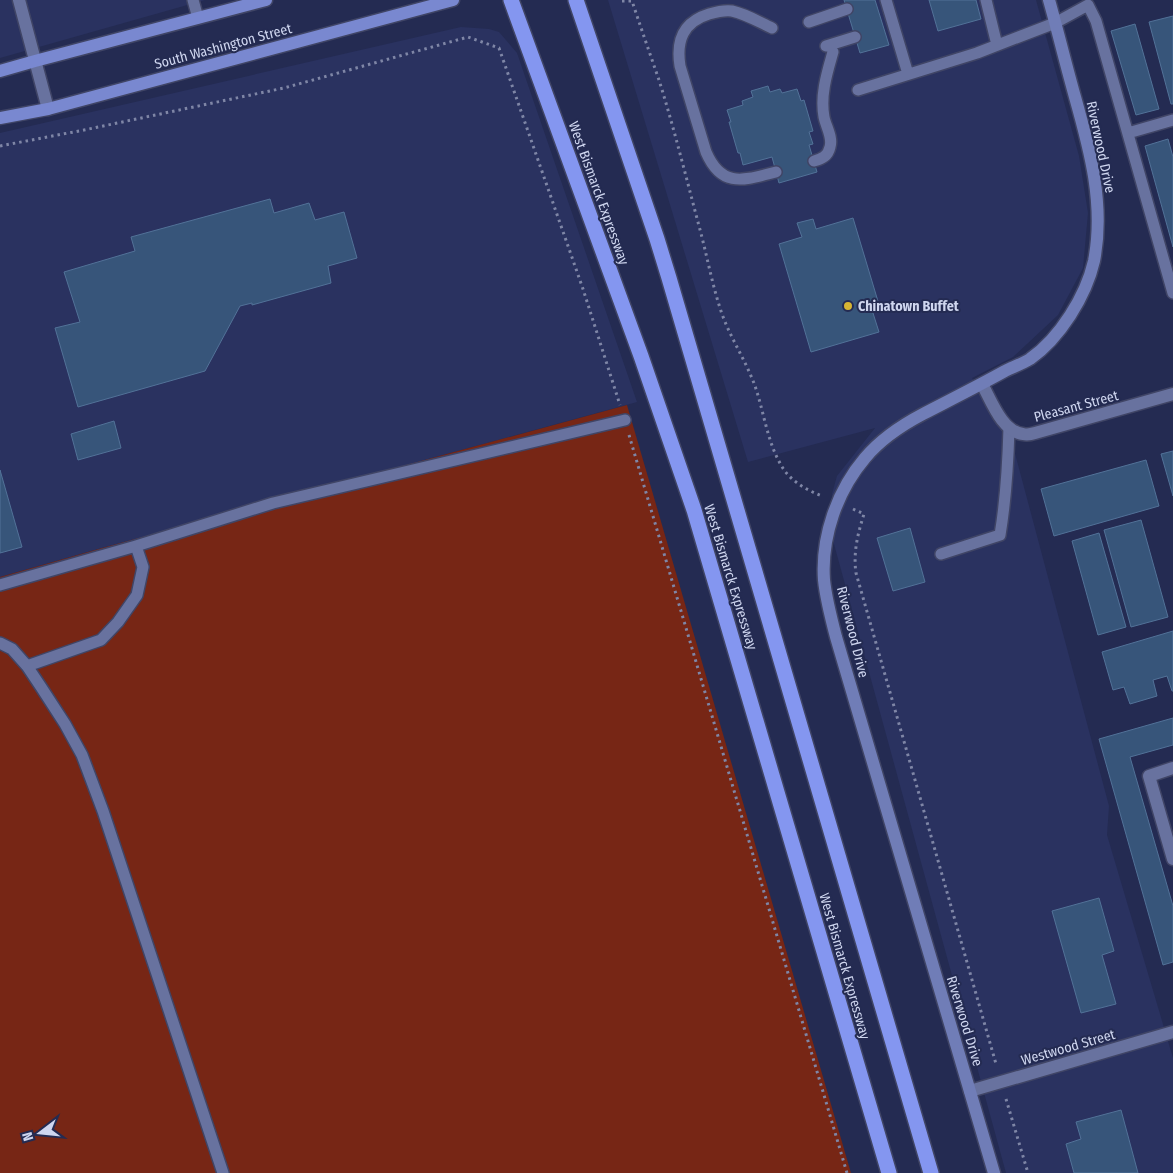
<svg xmlns="http://www.w3.org/2000/svg" width="1173" height="1173" viewBox="0 0 1173 1173" font-family="'Fira Sans Condensed',sans-serif">
  <style>
    .built { fill: #2a3260 }
    .green { fill: #772615 }
    .building { fill: #37557a; stroke: #527298 }
    .lines { fill: none; stroke-linecap: round; stroke-linejoin: round }
    .lane-casing { stroke: #404566; stroke-width: 14 }
    .street-casing { stroke: #404566; stroke-width: 15 }
    .secondary-casing { stroke: #404566; stroke-width: 15 }
    .primary-casing { stroke: #404566; stroke-width: 15 }
    .highway-casing { stroke: #404566; stroke-width: 18 }
    .path { stroke: #7f86a6; stroke-width: 3; stroke-dasharray: 2.5 4; stroke-linecap: butt }
    .lane { stroke: #68729f; stroke-width: 11 }
    .street { stroke: #68729f; stroke-width: 12 }
    .secondary { stroke: #707db7; stroke-width: 12 }
    .primary { stroke: #7988d0; stroke-width: 12 }
    .highway { stroke: #8496f0; stroke-width: 15 }
    .poi-dot { fill: #d6b534; stroke: #242b52; stroke-width: 2 }
    .labels { text-anchor: middle; stroke-width: 4; stroke-linejoin: round; paint-order: stroke }
    .street-label { font-size: 14px; fill: #cfd6ef; stroke: #242b52 }
    .poi-label { font-size: 14px; font-weight: bold; fill: #cfd6ef; stroke: #242b52; text-anchor: start }
  </style>
  <rect width="100%" height="100%" fill="#242b52"/>
  <path class="built" d="M0,0H205L0,58Z
    M608,0H1036L1079,156L1088,213L1083,268L1058,315L1013,357L972,378L1013,446L1109,806L1107,835L1173,1058V1173H1006L834,544L832,494L837,476L875,428L748,462Z
    M461,27L489,29L499,32L517,53L637,402L102,548L0,577V133Z"/>
  <path class="green" d="M627,405L851,1173H0V577L102,548Z"/>
  <path class="building" d="M844,0H875L889,45L860,53Z
    M929,0H976L981,19L938,31Z
    M1173,16V104H1171L1149,22Z
    M1135,24L1159,109L1136,115L1111,31Z
    M768,86L770,92L780,89L782,93L797,89L801,101L804,100L813,131L809,132L813,144L809,145L817,172L779,183L772,157L743,165L740,153H738L729,122H731L727,110L743,105L742,101L753,97L751,91Z
    M1168,139L1173,157V247L1145,146Z
    M270,199L274,213L309,203L315,220L344,212L357,258L328,266L331,283L252,305V303L240,306L205,371L78,407L55,328L80,322L64,272L135,251L131,237Z
    M853,218L880,308L872,310L879,332L811,352L779,244L802,237L797,223L813,219L816,229Z
    M114,421L121,448L78,460L71,434Z
    M1173,451V496L1161,454Z
    M1146,460L1159,506L1054,536L1041,489Z
    M0,470L22,547L0,553Z
    M1141,520L1168,617L1131,627L1104,530Z
    M910,528L925,582L893,591L877,538Z
    M1099,533L1126,627L1098,635L1072,541Z
    M1173,631V691H1172L1167,676L1153,680L1157,696L1130,704L1124,687L1113,690L1102,652Z
    M1173,718V745L1130,757L1173,906V962L1163,965L1099,739Z
    M1099,898L1114,951L1102,955L1116,1004L1081,1013L1052,911Z
    M1121,1110L1138,1173H1074L1066,1144L1081,1139L1076,1122Z"/>
  <g class="lines">
    <defs>
      <path id="lane" d="M193,0L198,18
        M886,0L908,74
        M986,0L997,45
        M809,22L847,9
        M772,28C759,22 746,14 732,11C725,10 716,12 709,14C683,22 676,41 680,66L706,152C722,189 744,180 776,172
        M826,46L855,37
        M858,90L977,53L1055,23L1088,5L1096,21L1173,293
        M1128,133L1173,120
        M814,161C822,159 828,156 830,147C833,137 826,127 824,117C820,95 827,73 833,52
        M941,554L1000,535C1006,499 1008,464 1009,428
        M0,585L136,546L273,503L625,420
        M0,643L12,649L27,666L41,687L65,724L82,755L103,811L223,1173
        M27,666L101,640L118,622L137,595L143,567L136,546"/>
      <path id="street" d="M19,0L48,109
        M982,384C991,400 1002,432 1023,434C1027,435 1032,434 1035,433L1173,394
        M1173,768L1149,776L1173,859
        M970,1091L1173,1032"/>
      <path id="secondary" d="M994,1173L836,637C831,618 826,599 824,580C821,537 837,491 865,458C880,440 902,425 923,414C950,400 978,386 1005,371C1013,367 1022,364 1030,359C1060,338 1086,296 1094,261C1105,205 1090,150 1075,97C1066,65 1058,32 1049,0"/>
      <path id="primary" d="M0,71L35,61L266,0
        M0,118L48,109L453,0"/>
      <path id="highway" d="M511,0L641,356L694,510L889,1173
        M576,0L657,239L669,278L931,1173"/>
    </defs>
    <use href="#lane" class="lane-casing"/>
    <use href="#street" class="street-casing"/>
    <use href="#secondary" class="secondary-casing"/>
    <use href="#primary" class="primary-casing"/>
    <use href="#highway" class="highway-casing"/>
    <path class="path" d="M622,1H632C641,28 650,54 659,80C674,128 686,177 699,226C707,255 712,285 722,314C731,339 746,361 755,386C764,412 767,441 781,465C789,480 806,490 822,496
      M0,146L84,130L284,88L468,37L499,48L583,289L620,405
      M629,435L847,1173
      M853,509L864,514C858,533 853,552 856,573L996,1064
      M1006,1099L1028,1173"/>
    <use href="#lane" class="lane"/>
    <use href="#street" class="street"/>
    <use href="#secondary" class="secondary"/>
    <use href="#primary" class="primary"/>
    <use href="#highway" class="highway"/>
  </g>
  <circle class="poi-dot" cx="848" cy="306" r="5"/>
  <g class="labels">
    <g class="street-label">
      <text transform="translate(223 46) rotate(-15)" y="5">South Washington Street</text>
      <text transform="translate(1101 147) rotate(78)" y="5">Riverwood Drive</text>
      <text transform="translate(599 193) rotate(70)" y="5">West Bismarck Expressway</text>
      <text transform="translate(1076 406) rotate(-15)" y="5">Pleasant Street</text>
      <text transform="translate(731 577) rotate(73)" y="5">West Bismarck Expressway</text>
      <text transform="translate(853 632) rotate(76)" y="5">Riverwood Drive</text>
      <text transform="translate(845 966) rotate(74)" y="5">West Bismarck Expressway</text>
      <text transform="translate(965 1021) rotate(73)" y="5">Riverwood Drive</text>
      <text transform="translate(1068 1047) rotate(-16)" y="5">Westwood Street</text>
    </g>
    <g class="poi-label">
      <text x="858" y="311">Chinatown Buffet</text>
    </g>
  </g>
  <g transform="translate(40 1133) rotate(254)" stroke="#242b52" stroke-width="4" paint-order="stroke">
  <path d="M0-4L9 19L0 12L-9 19Z" fill="#cfd6ef"/>
  <text y="-8" font-size="14" font-weight="bold" text-anchor="middle" fill="#cfd6ef">N</text>
  </g>
</svg>
